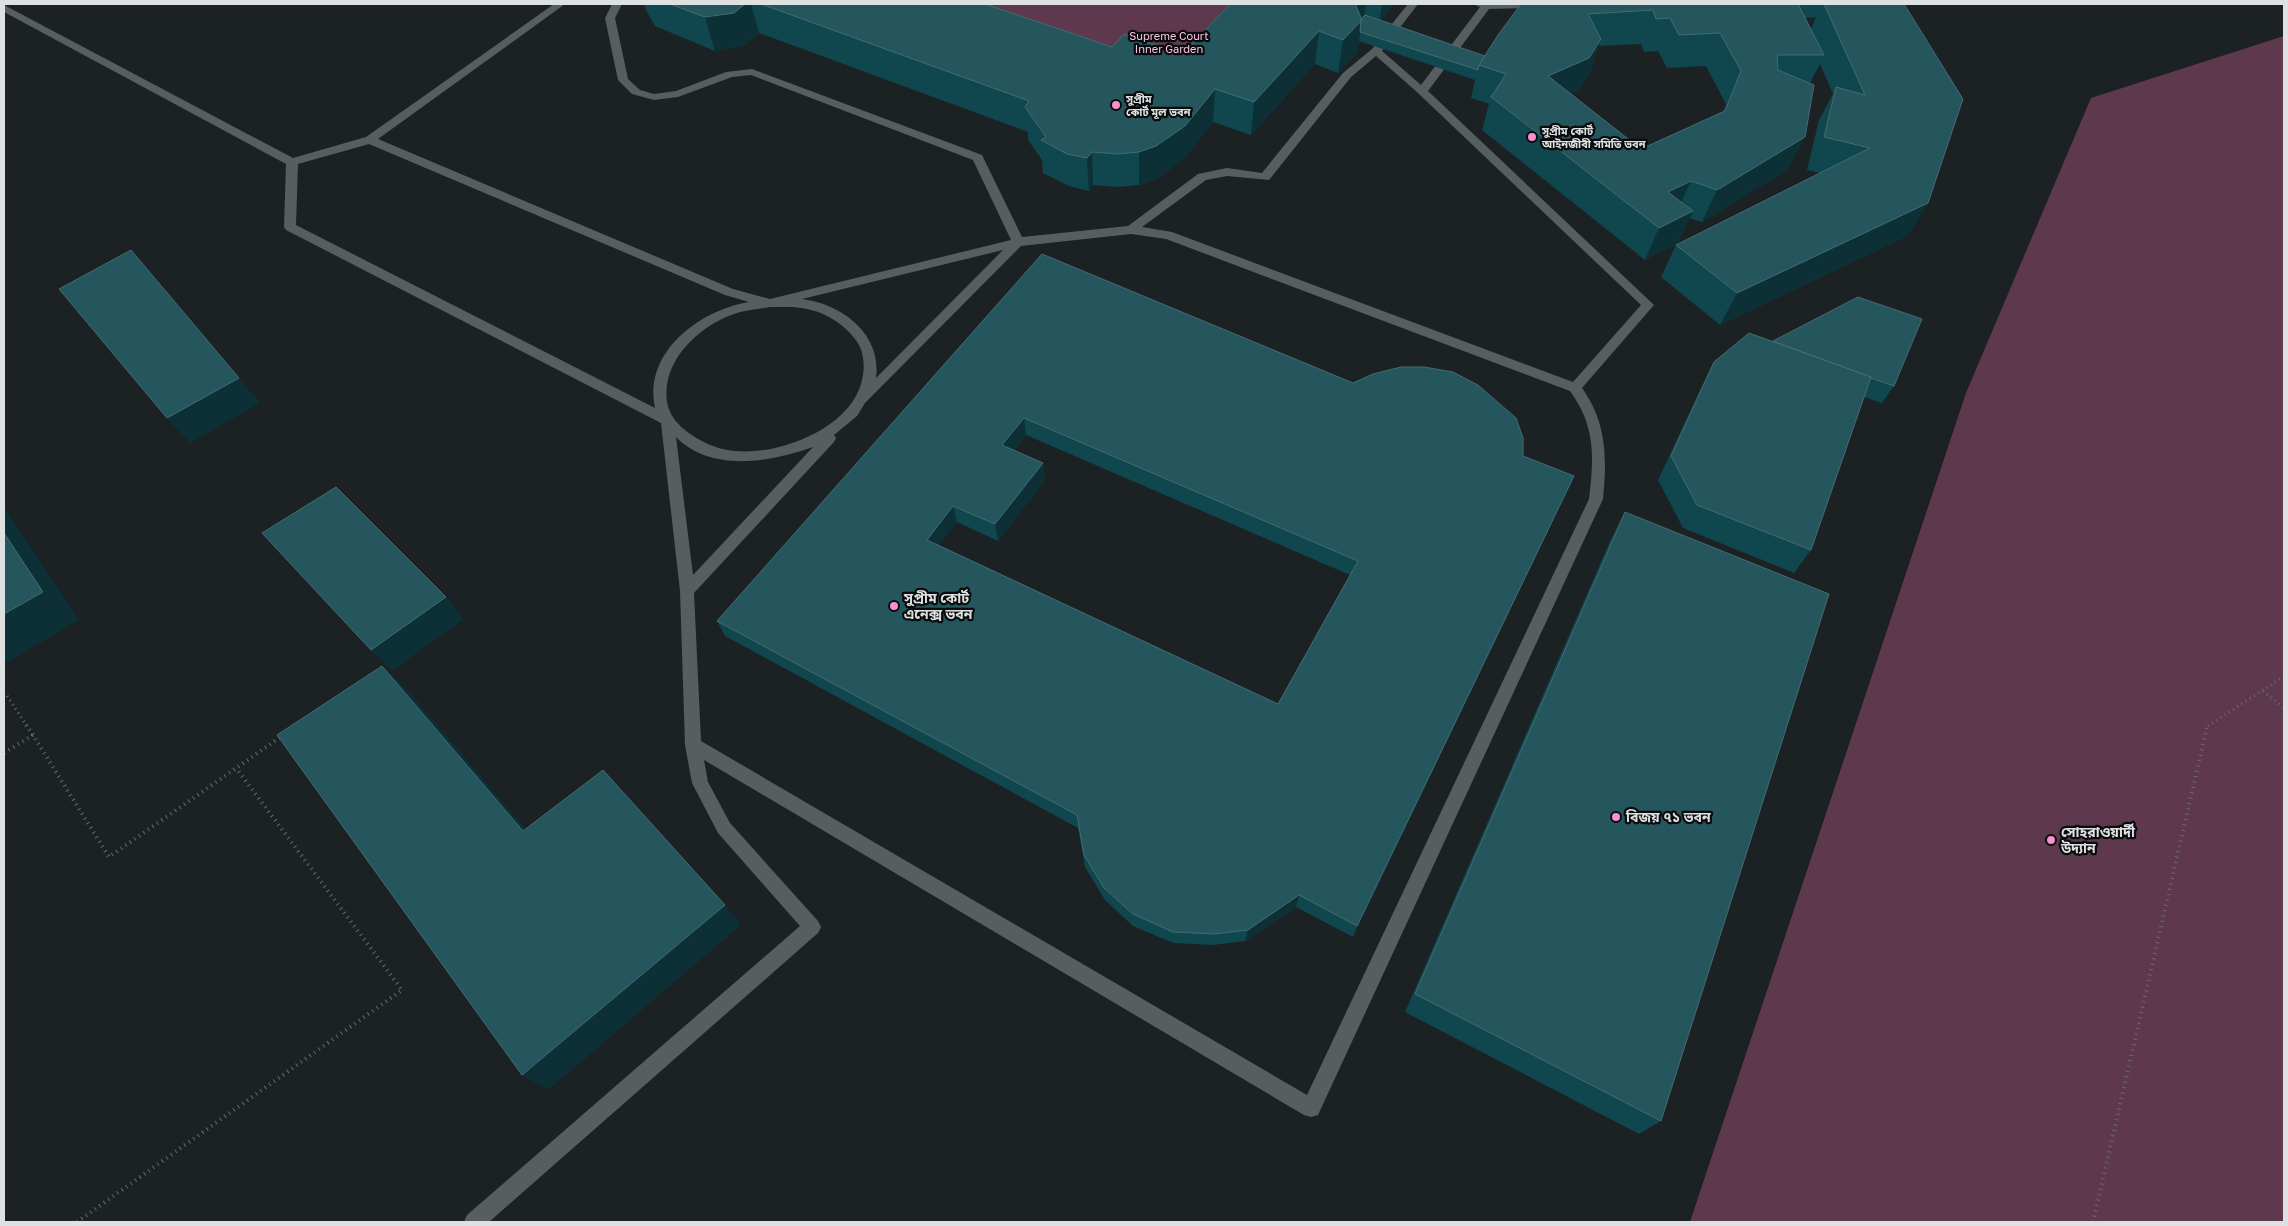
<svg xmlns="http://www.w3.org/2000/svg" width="2288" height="1226" viewBox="0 0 2288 1226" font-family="'Golos Text','Noto Sans Bengali',sans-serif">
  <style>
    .green { fill: #5e394e }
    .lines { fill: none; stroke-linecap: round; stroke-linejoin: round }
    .path-far1 { stroke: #666b6d; stroke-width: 3; stroke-dasharray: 1 4; stroke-linecap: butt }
    .path { stroke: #666b6d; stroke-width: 4; stroke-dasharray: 1 4.5; stroke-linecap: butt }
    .lane { fill: #575e5f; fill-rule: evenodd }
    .wall { fill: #10464d; fill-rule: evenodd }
    .shaded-wall { fill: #0c3036 }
    .building { fill: #26565d; stroke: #436c72; fill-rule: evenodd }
    .poi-dot { fill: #f890cc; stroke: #090b0c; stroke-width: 2 }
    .labels { text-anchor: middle; stroke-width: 4.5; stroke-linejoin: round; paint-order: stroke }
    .far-park-label { font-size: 11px; fill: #fcc1e0; stroke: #090b0c }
    .far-poi-label { font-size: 11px; font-weight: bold; fill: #dde1e1; stroke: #090b0c; text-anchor: start }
    .poi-label { font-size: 14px; font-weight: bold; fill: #dde1e1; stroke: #090b0c; text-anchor: start }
  </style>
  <rect width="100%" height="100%" fill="#1c2224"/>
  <path class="green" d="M894,4H1241L1182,87Z
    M2284,36V1222H1690L1966,393L2091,98Z"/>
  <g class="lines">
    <path class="path-far1" d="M2263,691L2284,708
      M7,696L27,726
      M2208,726L2284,676"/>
    <path class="path" d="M26,725L33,735
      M4,753L33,735L109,857L282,736
      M77,1222L402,990L236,768
      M2093,1222L2207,727L2210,725"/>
    <path class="lane" d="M554,4H565L378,139L733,289L770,299L1011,240L973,160L751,75L732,77L678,97L654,100L632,94L618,80L605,18L612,4H622L615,18L628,79L640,90L654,94L676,91L726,72L752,69L982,155L1022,237L1128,226L1198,174L1227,168L1262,173L1343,73L1372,49L1408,4H1418L1382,51L1421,85L1480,7L1473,4H1572L1567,7L1489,9L1428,91L1654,305L1582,388C1607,423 1607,458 1603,499L1318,1115L1311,1117L1304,1115L704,760L708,782L730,823L818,921L821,927L818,933L489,1222H464L467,1215L800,926L718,833L692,783L685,745L680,591L661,423L286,230L284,227L286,164L4,12V5L293,158L366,137ZM1376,56L1418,93L1641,305L1573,382L1172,232L1142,227L1206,180L1227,176L1269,180L1351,77ZM369,144L725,295L749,302C700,310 643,352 655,408L296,225L298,164ZM1131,234L1166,239L1570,391C1596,427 1594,457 1589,499L1307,1095L701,741L694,593L834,442L836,438L834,435L857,416L865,403L1021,246ZM1003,250L876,378C882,334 842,304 802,299ZM770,307C785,307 801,306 815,311C831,316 845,326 855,339C863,349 865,362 863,375C857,417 809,441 771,449C749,453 724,453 704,442C688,434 670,421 667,402C661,359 702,323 740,312C750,310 760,309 770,307ZM676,437C711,473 771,462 813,447L693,575Z"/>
  </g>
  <path class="wall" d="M644,4H985L1112,47L1183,54L1230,4H1393L1381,20L1485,56L1521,4H1904L1928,203L1907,236L1720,325L1661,277L1676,245L1820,173L1807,170L1819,120L1833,94L1820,64L1810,83L1788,169L1702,222L1689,218L1678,243L1645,260L1482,130L1489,104L1471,98L1475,80L1359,41L1357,53L1338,73L1315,64L1251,135L1213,122L1184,159L1156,179L1139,185L1118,187L1093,185L1089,191L1069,186L1043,173L1042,160L1028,140V132L759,33L744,46L715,51L655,26L646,10ZM1816,17L1811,29L1805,18ZM1641,44L1644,52L1658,51L1667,68L1706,66L1726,104L1723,111L1641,149L1571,94L1578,91L1590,72L1598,46Z
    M1042,254L1353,383L1523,456L1574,476L1353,937L1296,907L1245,941L1213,945L1173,943L1133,926L1105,900L1085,867L1078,828L725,636L717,621ZM1026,435L1350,575L1278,704L939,545L957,522L998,541L1045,480L1043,463L1014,450Z
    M1749,333L1894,386L1882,403L1864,397L1811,550L1794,573L1683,528L1658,480L1701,388L1714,362Z
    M1625,512L1661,1121L1639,1134L1405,1012L1610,541Z"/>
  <path class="shaded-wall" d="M745,4H751L759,33L744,46L715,51L705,17Z
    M1358,4H1366L1363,25L1361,28L1357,53L1338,73L1343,40L1356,6Z
    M1382,4H1393L1379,23Z
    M1319,31L1315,64L1251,135L1254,102Z
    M1601,39L1590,72L1578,91L1538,109L1548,76Z
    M1215,89L1213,122L1184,159L1156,179L1139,185V152Z
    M1805,137L1788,169L1702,222L1717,190Z
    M1092,152L1093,185L1089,191L1087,158Z
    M1691,181L1676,213L1654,225L1668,192Z
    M1928,203L1907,236L1720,325L1737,293Z
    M1693,211L1678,243L1645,260L1659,228Z
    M131,250L260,403L190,443L167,418Z
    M1024,418L1026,435L1004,462L1002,445Z
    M1043,463L1045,480L998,541L995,524Z
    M1574,476L1566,493L1353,937L1357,926Z
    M953,506L957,522L931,556L927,540Z
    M4,507L79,620L4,664Z
    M446,597L464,619L392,671L371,650Z
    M382,666L409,692L546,853L523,831Z
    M1299,895L1296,907L1245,941L1248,930Z
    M725,905L741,925L548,1090L522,1075Z"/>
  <path class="building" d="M670,4H745L734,13L705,17Z
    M761,4H985L1112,47L1124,34L1183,54L1230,4H1358L1356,6L1362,20L1343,40L1319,31L1254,102L1215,89L1185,126L1156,146L1139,152L1118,154L1092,152L1087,158L1067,154L1041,140L1046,137L1025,107L1029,101Z
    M1521,4H1798L1824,55H1777L1778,70L1814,85L1805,137L1717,190L1691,181L1668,192L1693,211L1659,228L1491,97L1506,74L1479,65L1498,35ZM1653,10L1656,19L1670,18L1679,35L1720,33L1741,71L1725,111L1641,149L1548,76L1589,58L1601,39L1588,14Z
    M1824,4H1904L1963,99L1928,203L1737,293L1676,245L1870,148L1824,137L1836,87L1865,95Z
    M1365,15L1485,56L1479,65L1478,70L1360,32L1361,19Z
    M131,250L239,378L167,418L59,289Z
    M1042,254L1353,383L1373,374L1401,367H1424L1453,372L1478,385L1516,418L1523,438V456L1574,476L1357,926L1299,895L1248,930L1214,934L1173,932L1133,914L1104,888L1084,855L1077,815L717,621ZM1024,418L1358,561L1278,704L927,540L953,506L995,524L1043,463L1002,445Z
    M1858,297L1922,319L1894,386L1871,378V377L1773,341Z
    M1749,333L1871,377L1811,550L1697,505L1671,456L1714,362Z
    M336,487L446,597L371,650L262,533Z
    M1625,512L1829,594L1661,1121L1415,994Z
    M4,533L43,592L4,614Z
    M382,666L523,831L603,770L725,905L522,1075L277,735Z"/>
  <g class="poi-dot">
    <circle cx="1116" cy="105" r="5"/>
    <circle cx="1532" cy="137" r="5"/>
    <circle cx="894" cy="606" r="5"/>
    <circle cx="1616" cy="817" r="5"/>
    <circle cx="2051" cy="840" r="5"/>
  </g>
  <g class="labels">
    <g class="far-park-label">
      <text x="1169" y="40">Supreme Court<tspan x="1169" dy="13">Inner Garden</tspan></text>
    </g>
    <g class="far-poi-label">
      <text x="1126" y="103">সুপ্রীম<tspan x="1126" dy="13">কোর্ট মূল ভবন</tspan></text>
      <text x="1542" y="135">সুপ্রীম কোর্ট<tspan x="1542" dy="13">আইনজীবী সমিতি ভবন</tspan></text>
    </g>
    <g class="poi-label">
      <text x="904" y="603">সুপ্রীম কোর্ট<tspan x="904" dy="16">এনেক্স ভবন</tspan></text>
      <text x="1626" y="822">বিজয় ৭১ ভবন</text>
      <text x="2061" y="837">সোহরাওয়ার্দী<tspan x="2061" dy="16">উদ্যান</tspan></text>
    </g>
  </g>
  <rect width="2288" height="1226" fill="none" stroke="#dde1e1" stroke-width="10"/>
</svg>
